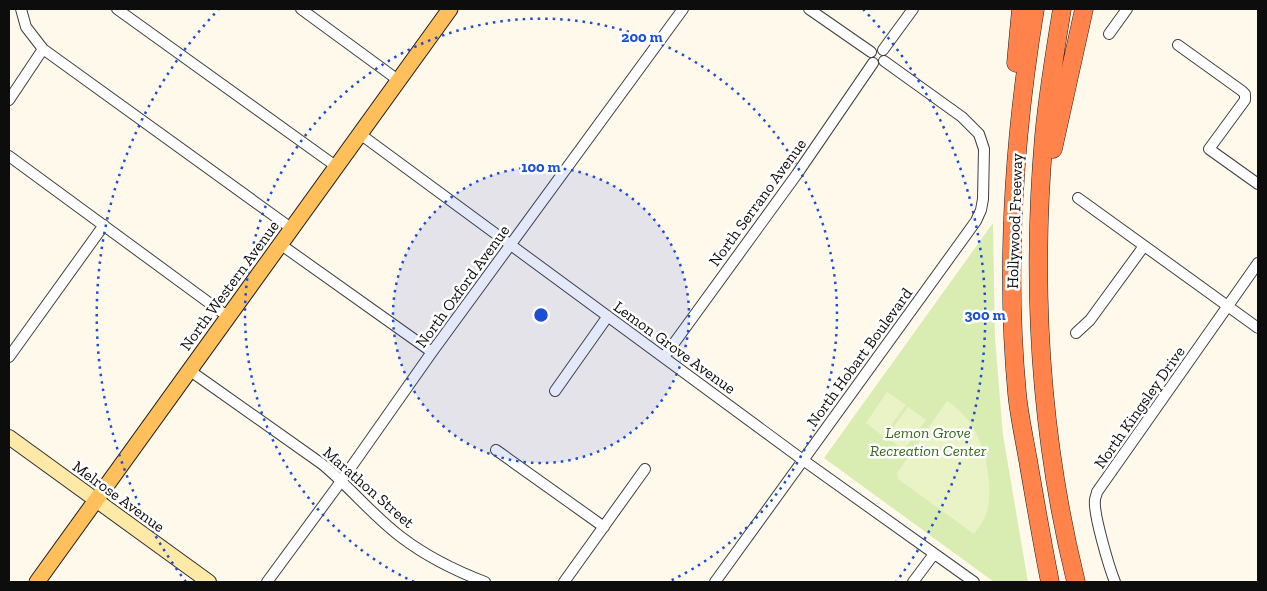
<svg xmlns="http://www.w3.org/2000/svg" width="1267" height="591" viewBox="0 0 1267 591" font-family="'Zilla Slab',serif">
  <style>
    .green { fill: #d9edb2 }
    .pitch { fill: #eaf3c5 }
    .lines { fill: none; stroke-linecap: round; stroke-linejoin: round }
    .street-casing { stroke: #404040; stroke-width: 12 }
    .secondary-casing { stroke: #2f2f2f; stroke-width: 16 }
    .primary-casing { stroke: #1e1e1e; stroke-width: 17 }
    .highway-casing { stroke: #1e1e1e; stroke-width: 19 }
    .street { stroke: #fff; stroke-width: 10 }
    .secondary { stroke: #ffe9a7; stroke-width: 14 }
    .primary { stroke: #ffc05c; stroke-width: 15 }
    .highway { stroke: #ff834a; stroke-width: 18 }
    .ring { fill: none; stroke: #1d4ed8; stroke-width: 2.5; stroke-dasharray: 2.5 5 }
    .labels { text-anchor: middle; stroke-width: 5; stroke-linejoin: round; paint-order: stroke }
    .street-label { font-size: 16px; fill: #0d0d0d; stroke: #fff }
    .park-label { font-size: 16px; font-style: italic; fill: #356a18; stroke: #fff }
    .centre { fill: #1d4ed8; stroke: #fff; stroke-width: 2.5 }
    .ring-label { font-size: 15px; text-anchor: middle; font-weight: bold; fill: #1d4ed8; stroke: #fff; stroke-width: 5; stroke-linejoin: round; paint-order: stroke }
  </style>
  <rect width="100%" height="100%" fill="#fff9ec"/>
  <path class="green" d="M993,223L995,338L1003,435L1028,582H994L824,458Z"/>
  <path class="pitch" d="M887,392L906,405L883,436L866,423Z
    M947,401C954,406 962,412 967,419C984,439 993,482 988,507C986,518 980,526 974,534L898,479L897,473Z
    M908,407L926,420L904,450L886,437Z"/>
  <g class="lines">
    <defs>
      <path id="street" d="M21,9L26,27L43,49L291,228
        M117,9L337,167
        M301,9L398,80
        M809,9L871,52
        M1109,34L1127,9
        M1178,45L1242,91L1245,94V100L1209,149L1258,184
        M883,50L913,9
        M9,100L43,49
        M360,134L803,460L974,582
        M9,156L227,316
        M1078,198L1258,328
        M280,244L432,352
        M1076,333L1090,320L1144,246
        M9,357L104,225
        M664,357L797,174L873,63
        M189,370L322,464C350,487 372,515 401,537C426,556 456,571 485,582
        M555,391L608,316
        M496,450L604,527
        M267,582L342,480L432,352L683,9
        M564,582L645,469
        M715,582L976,221L981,210L983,199L984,149L979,134L962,117L884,61
        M913,582L934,554
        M1115,582C1109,567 1093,513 1095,500C1095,497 1097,494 1097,492L1258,263"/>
      <path id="secondary" d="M9,437L209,582"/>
      <path id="primary" d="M37,582L450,9"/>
      <path id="highway" d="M1035,9C1014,136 1005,264 1017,393C1019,415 1024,437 1028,460C1035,501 1042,542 1050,582
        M1062,9C1055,51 1048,93 1044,136C1031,286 1040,436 1076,582
        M1016,63L1021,9
        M1053,149L1084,9"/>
    </defs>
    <use href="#street" class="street-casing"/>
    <use href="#secondary" class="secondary-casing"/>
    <use href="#primary" class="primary-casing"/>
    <use href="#highway" class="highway-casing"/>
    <use href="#street" class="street"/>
    <use href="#secondary" class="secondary"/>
    <use href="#primary" class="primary"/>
    <use href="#highway" class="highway"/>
  </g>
  <circle cx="541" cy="315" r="148" fill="#1d4ed8" fill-opacity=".12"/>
  <g class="ring">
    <circle cx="541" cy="315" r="148"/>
    <path d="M414 582A296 296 0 1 1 668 582"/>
    <path d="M186 582A444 444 0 0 1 219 9M863 9A444 444 0 0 1 896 582"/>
  </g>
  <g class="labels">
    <g class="street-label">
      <text transform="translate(757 202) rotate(-54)" y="6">North Serrano Avenue</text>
      <text transform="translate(1014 221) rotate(-88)" y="6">Hollywood Freeway</text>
      <text transform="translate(229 285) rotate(-54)" y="6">North Western Avenue</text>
      <text transform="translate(462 286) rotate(-54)" y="6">North Oxford Avenue</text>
      <text transform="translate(675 347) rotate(36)" y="6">Lemon Grove Avenue</text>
      <text transform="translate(859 357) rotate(-54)" y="6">North Hobart Boulevard</text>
      <text transform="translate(1139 407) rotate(-55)" y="6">North Kingsley Drive</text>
      <text transform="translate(369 487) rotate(41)" y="6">Marathon Street</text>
      <text transform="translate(119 496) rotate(36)" y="6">Melrose Avenue</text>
    </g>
    <g class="park-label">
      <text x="928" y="438">Lemon Grove<tspan x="928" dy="18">Recreation Center</tspan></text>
    </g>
  </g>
  <circle cx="541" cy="315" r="8" class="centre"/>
  <g class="ring-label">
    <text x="642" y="42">200 m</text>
    <text x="541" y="172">100 m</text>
    <text x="985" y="320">300 m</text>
  </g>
  <rect width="1267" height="591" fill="none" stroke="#0d0d0d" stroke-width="20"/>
</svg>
